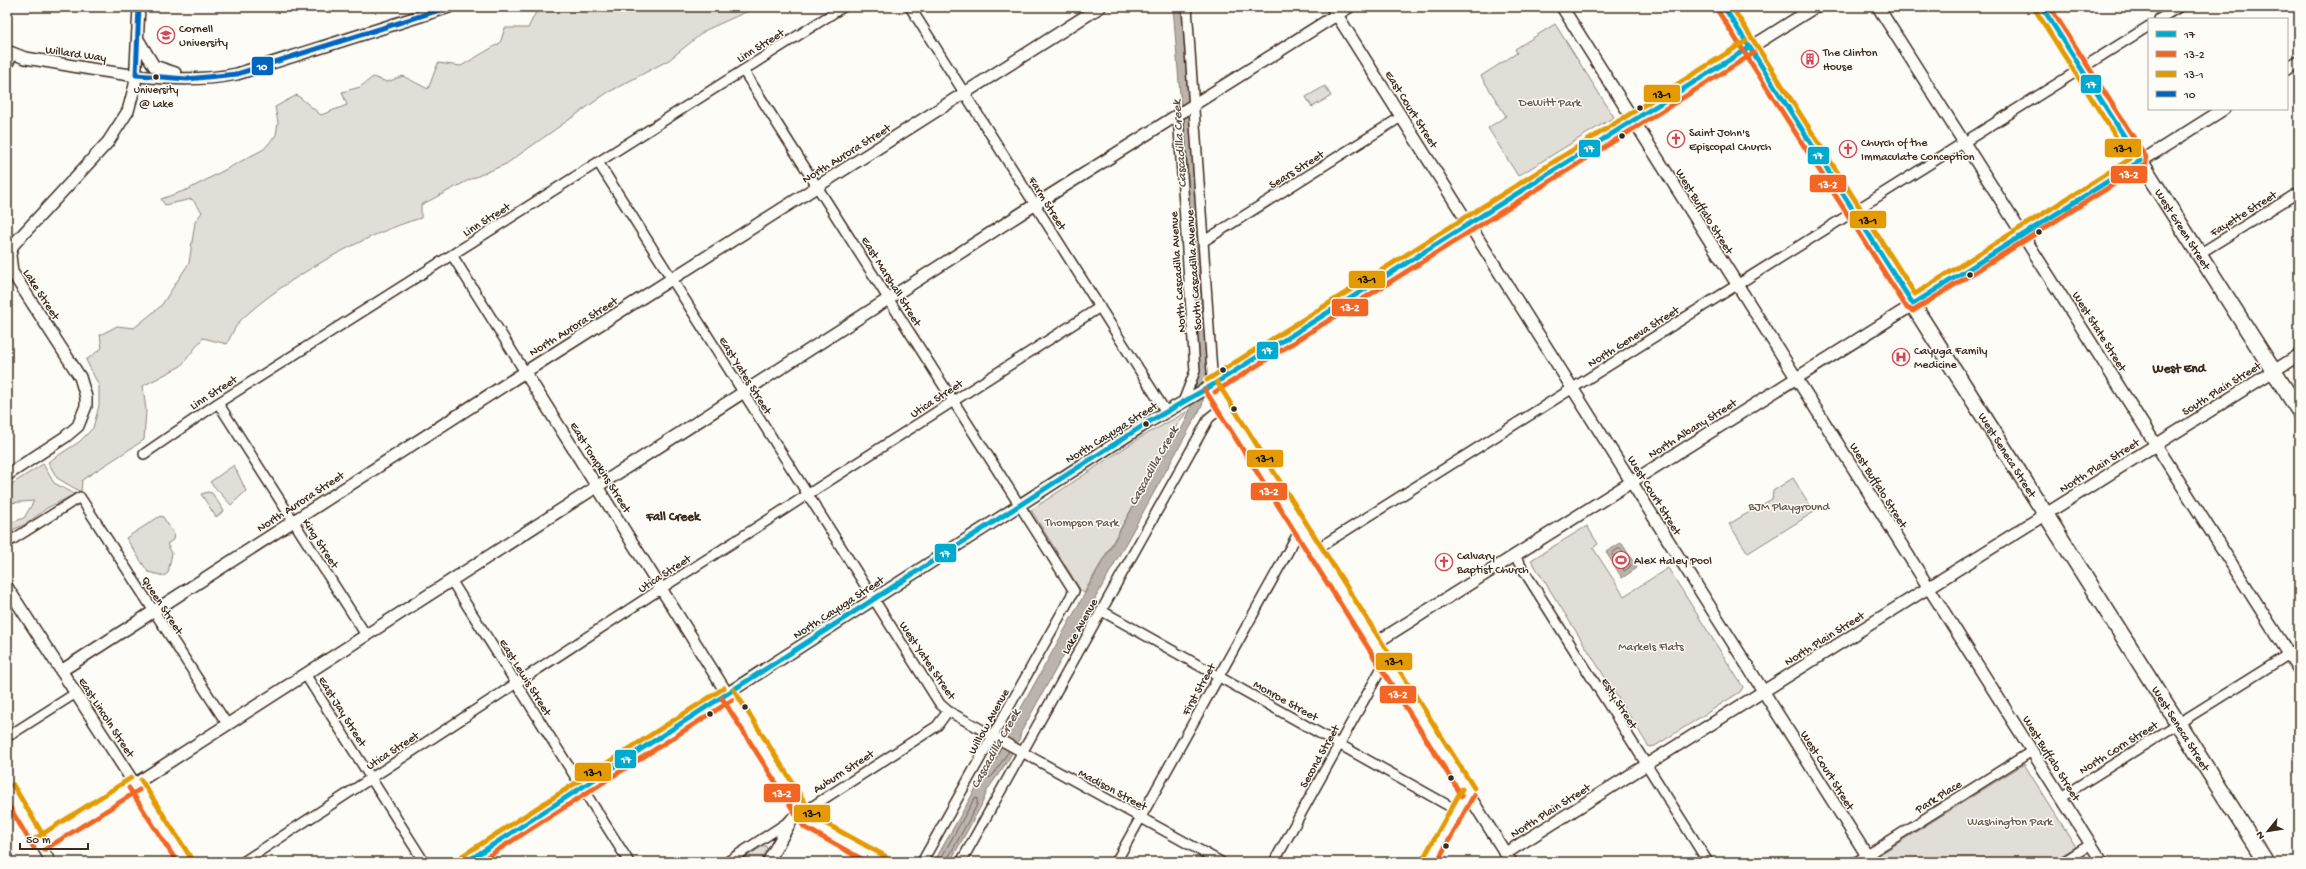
<svg xmlns="http://www.w3.org/2000/svg" width="2306" height="869" viewBox="0 0 2306 869" font-family="'Gochi Hand',sans-serif">
  <style>
    .green { fill: #e1ded7; stroke: #8e847a }
    .water { fill: #bbb4ad; stroke: #887d74 }
    .lines { fill: none; stroke-linecap: round; stroke-linejoin: round }
    .shore { stroke: #6e6157; stroke-width: 1 }
    .minor-casing { stroke: #3b2a1e; stroke-width: 12 }
    .tertiary-casing { stroke: #3b2a1e; stroke-width: 14 }
    .trunk-casing { stroke: #3b2a1e; stroke-width: 18 }
    .minor { stroke: #fdfcf7; stroke-width: 9 }
    .tertiary { stroke: #fdfcf7; stroke-width: 11 }
    .trunk { stroke: #fdfcf7; stroke-width: 15 }
    .bus-1-casing { stroke: #fdfcf7; stroke-width: 8 }
    .bus-2-casing { stroke: #fdfcf7; stroke-width: 8 }
    .bus-3-casing { stroke: #fdfcf7; stroke-width: 8 }
    .bus-4-casing { stroke: #fdfcf7; stroke-width: 8 }
    .bus-1 { stroke: #00a9ce; stroke-width: 5 }
    .bus-2 { stroke: #f26522; stroke-width: 5 }
    .bus-3 { stroke: #e49a03; stroke-width: 5 }
    .bus-4 { stroke: #0065bd; stroke-width: 5 }
    .bus-dot { fill: #3b2a1e; stroke: #fdfcf7; stroke-width: 1.5 }
    .labels { text-anchor: middle; stroke-width: 3; stroke-linejoin: round; paint-order: stroke }
    .bus-label { font-size: 11px; fill: #3b2a1e; stroke: #fdfcf7 }
    .poi-label { font-size: 12px; fill: #3b2a1e; stroke: #fdfcf7; text-anchor: start }
    .street-label { font-size: 12px; fill: #3b2a1e; stroke: #fdfcf7 }
    .park-label { font-size: 12px; fill: #64574c; stroke: #fdfcf7 }
    .water-label { font-size: 13px; font-style: italic; fill: #615349; stroke: #fdfcf7 }
    .neighbourhood-label { font-size: 13px; font-weight: bold; fill: #3b2a1e; stroke: #fdfcf7 }
    .line-badge { stroke: #fdfcf7; stroke-width: 1.5 }
    .badge-label { font-size: 11px; text-anchor: middle; font-weight: bold; fill: #fff }
    .pale-badge-label { font-size: 11px; text-anchor: middle; font-weight: bold; fill: #111 }
  </style>
  <rect width="100%" height="100%" fill="#fdfcf7"/>
  <filter id="ink" filterUnits="userSpaceOnUse"><feTurbulence type="fractalNoise" baseFrequency=".025" numOctaves="2"/><feDisplacementMap in="SourceGraphic" scale="8" xChannelSelector="R" yChannelSelector="G"/><feConvolveMatrix kernelMatrix="1 2 1 2 8 2 1 2 1" color-interpolation-filters="sRGB"/></filter>
  <g filter="url(#ink)">
    <path class="green" d="M576,7H757L706,30L669,60L607,93L506,164L471,179L421,205V218C367,233 282,280 241,320C235,326 231,336 227,344L203,338L181,366L143,386L146,410L144,440L82,480L81,492L57,478L48,462L79,442L93,428L99,406V386L86,360L102,348L100,335L117,326L134,328L161,306L189,263L195,222L202,212L192,199L165,205L161,199L189,189L264,149L276,135L278,122L275,107L297,95L321,115L347,105L342,92L360,87L373,77L387,82L403,76L428,89L438,63L461,66L500,43L505,28H528L536,12Z
      M1555,24L1614,117L1518,176L1488,128L1506,116L1481,76L1517,53L1515,49Z
      M1325,86L1331,96L1312,107L1306,97Z
      M1188,411L1178,423L1162,455L1084,593L1081,591L1031,510L1138,439Z
      M43,464L54,483L75,494L47,508L26,524L7,532V524L24,518L34,501L7,503V487Z
      M234,465L246,491L231,505L210,482Z
      M1793,478L1814,512L1748,553L1729,524L1772,499L1773,491Z
      M208,492L212,493L224,511L216,517L201,494Z
      M160,516L163,517L174,534L173,540L167,544L172,553L168,573L164,576L148,572L126,538Z
      M1587,526L1598,544L1593,548L1624,596L1668,568L1743,687L1740,692L1655,746L1649,747L1531,560Z
      M2024,764L2076,847L2051,862H1884L1879,855Z
      M763,846H766L767,850L760,862H738Z"/>
    <path class="water" d="M1173,7H1183L1200,248L1199,263L1208,371L1202,406L1021,732L1019,740L1007,762L988,789L981,806L950,862H934L989,765L1005,732L1011,726L1162,455L1165,454C1171,443 1180,433 1185,422C1197,395 1199,368 1198,340L1196,339L1186,141L1183,133Z
      M1621,542L1637,568L1622,578L1606,552Z"/>
    <g class="lines">
      <path class="shore" d="M1618,549H1621L1631,566L1624,571L1612,554Z
        M1001,747L988,775L989,778L993,775L1009,751
        M939,862L974,799L977,798V805L946,862"/>
      <defs>
        <path id="minor" d="M910,7L1166,412
          M1187,7L1212,372L1211,386
          M2159,19L2179,7
          M7,66L13,54
          M743,70L1074,591L922,862
          M1178,114L1195,371L1183,402
          M598,162L940,704L948,711L1221,862
          M1204,241L1401,117
          M2199,254L2299,192
          M452,255L525,372
          M218,403L366,635
          M144,454L218,403L843,7
          M7,543L80,497L227,724
          M1315,550L2149,26
          M1514,555L1708,862
          M451,580L629,862
          M1102,611L1458,811
          M305,674L424,862
          M7,737L76,693
          M7,789L51,862
          M2061,797L2299,648
          M802,813L937,726L948,711
          M40,844L135,784
          M243,862L662,588L1100,307
          M727,862L791,820
          M961,862L1209,418L1224,406
          M1116,862L1301,528
          M1274,862L1385,662
          M1429,862L1468,792
          M1856,862L2032,751
          M2063,862L2091,844"/>
        <path id="tertiary" d="M1332,7L1871,862
          M1562,7L2102,862
          M1878,7L2299,670
          M139,41L154,66L175,73
          M7,51L25,58C93,68 168,88 237,74L449,7
          M2287,69L2299,62
          M525,372L802,813L809,822L882,862
          M1211,386L1511,862
          M7,475L65,437L78,426L86,406V397L80,377L12,272L10,255L13,245L108,142L128,111L135,85L139,7
          M7,587L185,862
          M1374,644L2224,109
          M61,671L514,379L1100,7
          M135,784L1025,211L1349,7
          M1506,853L2299,355
          M466,862L1147,423L1211,386L1815,7
          M768,862L792,819L802,813"/>
        <g id="trunk">
          <path id="s1" d="M1724,7L2266,862"/>
          <path id="s2" d="M2042,7L2299,411"/>
        </g>
      </defs>
      <use href="#minor" class="minor-casing"/>
      <use href="#tertiary" class="tertiary-casing"/>
      <use href="#trunk" class="trunk-casing"/>
      <use href="#minor" class="minor"/>
      <use href="#tertiary" class="tertiary"/>
      <use href="#trunk" class="trunk"/>
      <defs>
        <path id="bus-1" d="M1724,7L1913,304
          M2042,7L2140,161
          M1913,304L2140,161
          M466,862L1147,423L1211,386L1750,47"/>
        <path id="bus-2" d="M1718,11L1907,308L1913,311L2146,164V157L2050,7
          M1205,390L1462,796
          M1215,392L1754,53
          M722,698L804,827L867,862
          M129,788L177,862
          M7,803L34,848
          M44,850L139,790
          M479,862L732,700
          M1437,862L1474,795"/>
        <path id="bus-3" d="M1732,7L1915,294L2130,159L2036,11
          M1207,380L1746,41
          M1217,382L1474,788
          M734,690L814,817L885,856
          M141,780L191,858
          M13,785L46,840
          M36,838L131,778
          M462,856L724,688
          M1423,859L1462,789"/>
        <path id="bus-4" d="M139,7L136,75L187,79L237,74L449,7"/>
      </defs>
      <use href="#bus-1" class="bus-1-casing"/>
      <use href="#bus-2" class="bus-2-casing"/>
      <use href="#bus-3" class="bus-3-casing"/>
      <use href="#bus-4" class="bus-4-casing"/>
      <use href="#bus-1" class="bus-1"/>
      <use href="#bus-2" class="bus-2"/>
      <use href="#bus-3" class="bus-3"/>
      <use href="#bus-4" class="bus-4"/>
    </g>
  </g>
  <defs>
    <symbol id="university-ring" viewBox="-11 -11 22 22"><circle r="9.5" fill="#fdfcf7" stroke="#d1495b" stroke-width="1.5"/><path d="M0-5L7-2L0 1L-7-2ZM-4 1L0 2.5L4 1V4Q0 6-4 4Z" fill="#d1495b"/></symbol>
    <symbol id="building-ring" viewBox="-11 -11 22 22"><circle r="9.5" fill="#fdfcf7" stroke="#d1495b" stroke-width="1.5"/><path d="M-4-6H4V6H1V3H-1V6H-4ZM-2.5-4.3h1.7v1.8h-1.7ZM.8-4.3h1.7v1.8H.8ZM-2.5-1h1.7V.8h-1.7ZM.8-1h1.7V.8H.8Z" fill="#d1495b"/></symbol>
    <symbol id="church-ring" viewBox="-11 -11 22 22"><circle r="9.5" fill="#fdfcf7" stroke="#d1495b" stroke-width="1.5"/><path d="M-1.2-6h2.4v3.5h3.3v2.4h-3.3V6h-2.4V-.1h-3.3v-2.4h3.3Z" fill="#d1495b"/></symbol>
    <symbol id="hospital-ring" viewBox="-11 -11 22 22"><circle r="9.5" fill="#fdfcf7" stroke="#d1495b" stroke-width="1.5"/><path d="M-5-5h3v3.5h4V-5h3V5h-3V1.5h-4V5h-3Z" fill="#d1495b"/></symbol>
    <symbol id="stadium-ring" viewBox="-11 -11 22 22"><circle r="9.5" fill="#fdfcf7" stroke="#d1495b" stroke-width="1.5"/><path d="M0-5a6.5 5 0 1 0 0 10a6.5 5 0 1 0 0-10ZM-3.5-1.8h7v3.6h-7Z" fill="#d1495b"/></symbol>
  </defs>
  <g fill-rule="evenodd">
    <use href="#university-ring" x="156" y="25" width="20" height="20"/>
    <use href="#building-ring" x="1800" y="49" width="20" height="20"/>
    <use href="#church-ring" x="1666" y="129" width="20" height="20"/>
    <use href="#church-ring" x="1838" y="139" width="20" height="20"/>
    <use href="#hospital-ring" x="1891" y="347" width="20" height="20"/>
    <use href="#stadium-ring" x="1611" y="550" width="20" height="20"/>
    <use href="#church-ring" x="1434" y="552" width="20" height="20"/>
  </g>
  <g class="bus-dot">
    <circle cx="156" cy="77" r="3.5"/>
    <circle cx="1640" cy="108" r="3.5"/>
    <circle cx="1622" cy="136" r="3.5"/>
    <circle cx="2039" cy="232" r="3.5"/>
    <circle cx="1970" cy="275" r="3.5"/>
    <circle cx="1223" cy="370" r="3.5"/>
    <circle cx="1234" cy="409" r="3.5"/>
    <circle cx="1146" cy="424" r="3.5"/>
    <circle cx="745" cy="707" r="3.5"/>
    <circle cx="710" cy="714" r="3.5"/>
    <circle cx="1451" cy="778" r="3.5"/>
    <circle cx="1446" cy="846" r="3.5"/>
  </g>
  <g class="labels">
    <g class="bus-label">
      <text x="156" y="93">University<tspan x="156" dy="14">@ Lake</tspan></text>
    </g>
    <g class="poi-label">
      <text x="179" y="32">Cornell<tspan x="179" dy="14">University</tspan></text>
      <text x="1823" y="56">The Clinton<tspan x="1823" dy="14">House</tspan></text>
      <text x="1689" y="136">Saint John's<tspan x="1689" dy="14">Episcopal Church</tspan></text>
      <text x="1861" y="146">Church of the<tspan x="1861" dy="14">Immaculate Conception</tspan></text>
      <text x="1914" y="354">Cayuga Family<tspan x="1914" dy="14">Medicine</tspan></text>
      <text x="1457" y="559">Calvary<tspan x="1457" dy="14">Baptist Church</tspan></text>
      <text x="1634" y="564">Alex Haley Pool</text>
    </g>
    <g class="street-label">
      <text transform="translate(760 45) rotate(-32)" y="4">Linn Street</text>
      <text transform="translate(76 53) rotate(8)" y="4">Willard Way</text>
      <text transform="translate(1412 109) rotate(58)" y="4">East Court Street</text>
      <text transform="translate(846 153) rotate(-32)" y="4">North Aurora Street</text>
      <text transform="translate(1296 169) rotate(-32)" y="4">Sears Street</text>
      <text transform="translate(1048 203) rotate(58)" y="4">Farm Street</text>
      <text transform="translate(1705 211) rotate(58)" y="4">West Buffalo Street</text>
      <text transform="translate(2243 213) rotate(-32)" y="4">Fayette Street</text>
      <text transform="translate(486 219) rotate(-32)" y="4">Linn Street</text>
      <text dy="4" stroke="none"><textPath href="#s2" startOffset="263">West Green Street</textPath></text>
      <text transform="translate(1193 270) rotate(-94)" y="4">South Cascadilla Avenue</text>
      <text transform="translate(1177 272) rotate(-94)" y="4">North Cascadilla Avenue</text>
      <text transform="translate(892 281) rotate(58)" y="4">East Marshall Street</text>
      <text transform="translate(42 294) rotate(57)" y="4">Lake Street</text>
      <text transform="translate(573 326) rotate(-32)" y="4">North Aurora Street</text>
      <text transform="translate(2100 331) rotate(58)" y="4">West State Street</text>
      <text transform="translate(1633 336) rotate(-32)" y="4">North Geneva Street</text>
      <text transform="translate(746 375) rotate(58)" y="4">East Yates Street</text>
      <text transform="translate(2221 388) rotate(-32)" y="4">South Plain Street</text>
      <text transform="translate(213 392) rotate(-33)" y="4">Linn Street</text>
      <text transform="translate(936 398) rotate(-33)" y="4">Utica Street</text>
      <text transform="translate(1692 428) rotate(-32)" y="4">North Albany Street</text>
      <text transform="translate(1111 432) rotate(-32)" y="4">North Cayuga Street</text>
      <text dy="4" stroke="none"><textPath href="#s1" startOffset="530">West Seneca Street</textPath></text>
      <text transform="translate(2099 465) rotate(-32)" y="4">North Plain Street</text>
      <text transform="translate(601 467) rotate(58)" y="4">East Tompkins Street</text>
      <text transform="translate(1879 485) rotate(58)" y="4">West Buffalo Street</text>
      <text transform="translate(1655 495) rotate(58)" y="4">West Court Street</text>
      <text transform="translate(300 501) rotate(-33)" y="4">North Aurora Street</text>
      <text transform="translate(321 543) rotate(57)" y="4">King Street</text>
      <text transform="translate(664 573) rotate(-33)" y="4">Utica Street</text>
      <text transform="translate(163 605) rotate(57)" y="4">Queen Street</text>
      <text transform="translate(838 607) rotate(-33)" y="4">North Cayuga Street</text>
      <text transform="translate(1079 626) rotate(-61)" y="4">Lake Avenue</text>
      <text transform="translate(1824 638) rotate(-32)" y="4">North Plain Street</text>
      <text transform="translate(928 660) rotate(56)" y="4">West Yates Street</text>
      <text transform="translate(526 677) rotate(58)" y="4">East Lewis Street</text>
      <text transform="translate(1198 689) rotate(-61)" y="4">First Street</text>
      <text transform="translate(1286 700) rotate(29)" y="4">Monroe Street</text>
      <text transform="translate(1620 703) rotate(58)" y="4">Esty Street</text>
      <text transform="translate(343 711) rotate(58)" y="4">East Jay Street</text>
      <text transform="translate(107 717) rotate(57)" y="4">East Lincoln Street</text>
      <text transform="translate(988 721) rotate(-61)" y="4">Willow Avenue</text>
      <text dy="4" stroke="none"><textPath href="#s1" startOffset="854">West Seneca Street</textPath></text>
      <text transform="translate(2118 747) rotate(-32)" y="4">North Corn Street</text>
      <text transform="translate(392 750) rotate(-33)" y="4">Utica Street</text>
      <text transform="translate(1319 756) rotate(-61)" y="4">Second Street</text>
      <text transform="translate(2052 758) rotate(58)" y="4">West Buffalo Street</text>
      <text transform="translate(1828 770) rotate(58)" y="4">West Court Street</text>
      <text transform="translate(843 771) rotate(-33)" y="4">Auburn Street</text>
      <text transform="translate(1113 789) rotate(28)" y="4">Madison Street</text>
      <text transform="translate(1938 796) rotate(-32)" y="4">Park Place</text>
      <text transform="translate(1550 810) rotate(-32)" y="4">North Plain Street</text>
    </g>
    <g class="park-label">
      <text x="1550" y="106">DeWitt Park</text>
      <text x="1789" y="510">BJM Playground</text>
      <text x="1082" y="526">Thompson Park</text>
      <text x="1651" y="650">Markels Flats</text>
      <text x="2010" y="825">Washington Park</text>
    </g>
    <g class="water-label">
      <text transform="translate(1178 144) rotate(-94)" y="5">Cascadilla Creek</text>
      <text transform="translate(1152 465) rotate(-61)" y="5">Cascadilla Creek</text>
      <text transform="translate(994 748) rotate(-61)" y="5">Cascadilla Creek</text>
    </g>
    <g class="neighbourhood-label">
      <text x="2179" y="372">West End</text>
      <text x="673" y="520">Fall Creek</text>
    </g>
  </g>
  <g class="line-badge">
    <rect x="251" y="56" width="23" height="20" rx="4" fill="#0065bd"/>
    <rect x="2080" y="74" width="22" height="20" rx="4" fill="#00a9ce"/>
    <rect x="1643" y="84" width="38" height="19" rx="4" fill="#e49a03"/>
    <rect x="2104" y="138" width="38" height="20" rx="4" fill="#e49a03"/>
    <rect x="1578" y="139" width="23" height="19" rx="4" fill="#00a9ce"/>
    <rect x="1807" y="146" width="23" height="19" rx="4" fill="#00a9ce"/>
    <rect x="2110" y="165" width="38" height="19" rx="4" fill="#f26522"/>
    <rect x="1809" y="174" width="38" height="19" rx="4" fill="#f26522"/>
    <rect x="1849" y="210" width="38" height="19" rx="4" fill="#e49a03"/>
    <rect x="1348" y="270" width="38" height="19" rx="4" fill="#e49a03"/>
    <rect x="1331" y="298" width="38" height="19" rx="4" fill="#f26522"/>
    <rect x="1256" y="341" width="23" height="19" rx="4" fill="#00a9ce"/>
    <rect x="1246" y="449" width="38" height="19" rx="4" fill="#e49a03"/>
    <rect x="1250" y="482" width="38" height="19" rx="4" fill="#f26522"/>
    <rect x="934" y="543" width="23" height="20" rx="4" fill="#00a9ce"/>
    <rect x="1375" y="652" width="38" height="19" rx="4" fill="#e49a03"/>
    <rect x="1379" y="685" width="38" height="19" rx="4" fill="#f26522"/>
    <rect x="614" y="749" width="23" height="20" rx="4" fill="#00a9ce"/>
    <rect x="574" y="762" width="38" height="20" rx="4" fill="#e49a03"/>
    <rect x="763" y="783" width="38" height="20" rx="4" fill="#f26522"/>
    <rect x="793" y="804" width="38" height="19" rx="4" fill="#e49a03"/>
  </g>
  <g class="badge-label">
    <text x="262" y="70">10</text>
    <text x="2091" y="88">17</text>
    <text x="1589" y="152">17</text>
    <text x="1818" y="159">17</text>
    <text x="2129" y="178">13-2</text>
    <text x="1828" y="188">13-2</text>
    <text x="1350" y="311">13-2</text>
    <text x="1267" y="354">17</text>
    <text x="1269" y="495">13-2</text>
    <text x="945" y="557">17</text>
    <text x="1398" y="698">13-2</text>
    <text x="626" y="763">17</text>
    <text x="782" y="797">13-2</text>
  </g>
  <g class="pale-badge-label">
    <text x="1662" y="98">13-1</text>
    <text x="2123" y="152">13-1</text>
    <text x="1868" y="224">13-1</text>
    <text x="1367" y="283">13-1</text>
    <text x="1265" y="462">13-1</text>
    <text x="1394" y="665">13-1</text>
    <text x="593" y="776">13-1</text>
    <text x="812" y="817">13-1</text>
  </g>
  <rect width="2306" height="869" fill="none" stroke="#fdfcf7" stroke-width="24"/>
  <rect x="12" y="12" width="2282" height="845" fill="none" stroke="#3b2a1e" stroke-width="1.5" filter="url(#ink)"/>
  <rect x="2148" y="18" width="140" height="92" fill="#fdfcf7" stroke="#afa8a0"/>
  <rect x="2156" y="31" width="20" height="6" fill="#00a9ce" stroke="#afa8a0"/>
  <text x="2184" y="38" font-size="12" fill="#3b2a1e">17</text>
  <rect x="2156" y="51" width="20" height="6" fill="#f26522" stroke="#afa8a0"/>
  <text x="2184" y="58" font-size="12" fill="#3b2a1e">13-2</text>
  <rect x="2156" y="71" width="20" height="6" fill="#e49a03" stroke="#afa8a0"/>
  <text x="2184" y="78" font-size="12" fill="#3b2a1e">13-1</text>
  <rect x="2156" y="91" width="20" height="6" fill="#0065bd" stroke="#afa8a0"/>
  <text x="2184" y="98" font-size="12" fill="#3b2a1e">10</text>
  <g transform="translate(2268 831) rotate(240)" stroke="#fdfcf7" stroke-width="3" paint-order="stroke">
  <path d="M0-3L7 15L0 10L-7 15Z" fill="#3b2a1e"/>
  <text y="-6" font-size="11" font-weight="bold" text-anchor="middle" fill="#3b2a1e">N</text>
  </g>
  <path d="M20 843v6h68v-6" fill="none" stroke="#3b2a1e" stroke-width="2"/>
  <text x="26" y="843" font-size="12" fill="#3b2a1e" stroke="#fdfcf7" stroke-width="3" paint-order="stroke">50 m</text>
</svg>
